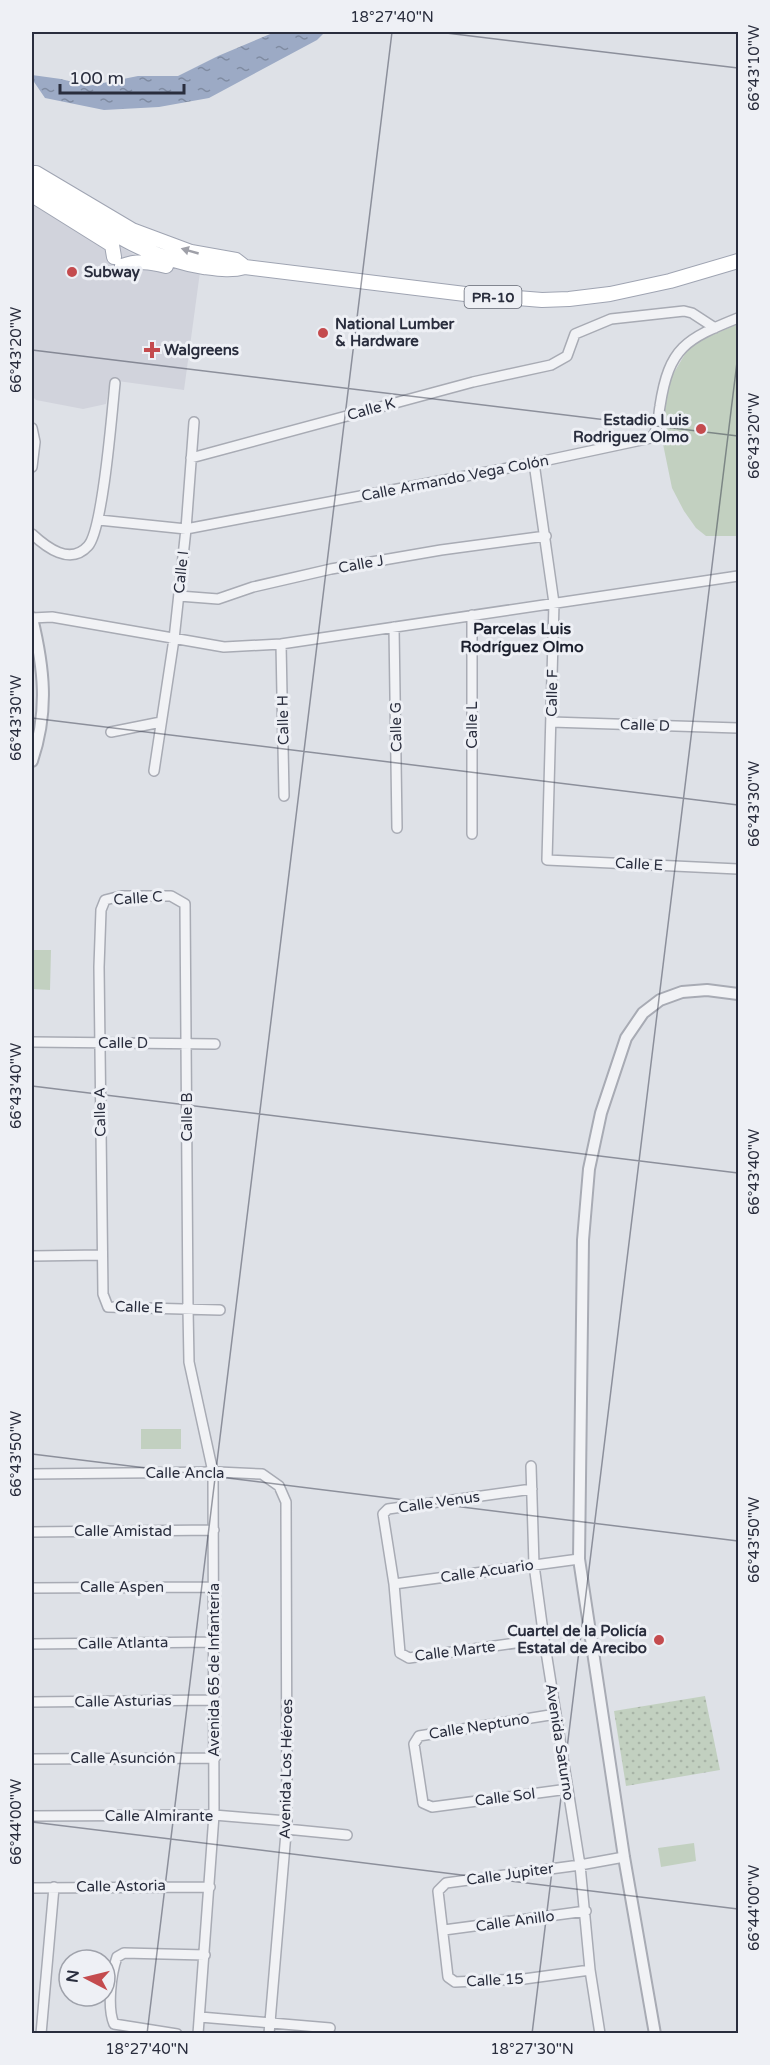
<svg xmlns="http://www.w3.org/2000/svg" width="770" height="2065" viewBox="0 0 770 2065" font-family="'Varela Round',sans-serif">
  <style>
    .built { fill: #d1d3dc }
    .grass { fill: url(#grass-dots) }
    .garden { fill: #c2d0c0 }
    .water { fill: url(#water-ripples) }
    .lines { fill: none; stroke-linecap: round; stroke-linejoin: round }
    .minor-casing { stroke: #a8abb4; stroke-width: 12 }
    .tertiary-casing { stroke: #a8abb4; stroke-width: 14 }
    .primary-casing { stroke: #9fa4b2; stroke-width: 16 }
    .minor { stroke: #f1f2f5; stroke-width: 9 }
    .tertiary { stroke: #f1f2f5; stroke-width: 10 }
    .primary { stroke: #fff; stroke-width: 14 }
    .oneway { fill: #9fa0a8 }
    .ticks { fill: none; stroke: #292d3d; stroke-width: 1.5; stroke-opacity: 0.45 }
    .poi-dot { fill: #c44b4e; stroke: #eef0f5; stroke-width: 2 }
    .labels { text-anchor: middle; stroke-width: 6; stroke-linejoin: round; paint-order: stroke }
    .shield { fill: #eef0f5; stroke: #646874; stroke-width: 1.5 }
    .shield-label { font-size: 14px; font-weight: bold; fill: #292d3d }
    .poi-label { font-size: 15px; font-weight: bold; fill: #292d3d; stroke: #eef0f5; text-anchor: start }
    .street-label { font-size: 15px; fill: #292d3d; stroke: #eef0f5 }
    .neighbourhood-label { font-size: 16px; font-weight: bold; fill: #1b1f2d; stroke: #eef0f5 }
    .neatline { fill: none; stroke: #292d3d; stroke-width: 2 }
    .ticks-label { font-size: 15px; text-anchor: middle; fill: #292d3d }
  </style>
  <defs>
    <pattern id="grass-dots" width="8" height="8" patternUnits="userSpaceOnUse" patternTransform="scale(1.5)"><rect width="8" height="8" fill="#c2d0c0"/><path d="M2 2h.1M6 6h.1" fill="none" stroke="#a7b3a6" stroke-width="1.8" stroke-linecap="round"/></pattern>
    <pattern id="water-ripples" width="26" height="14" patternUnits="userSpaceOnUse" patternTransform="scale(1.5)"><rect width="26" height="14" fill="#9caac5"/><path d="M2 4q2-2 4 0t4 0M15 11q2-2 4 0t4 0" fill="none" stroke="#7f8ba1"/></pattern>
  </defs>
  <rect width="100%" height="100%" fill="#dee1e7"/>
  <path class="built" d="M32,197L135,255L166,266L200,272L184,390L110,380L106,404L83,409L36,400L32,396Z"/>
  <path class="grass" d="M705,1696L720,1770L626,1786L614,1711Z"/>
  <path class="garden" d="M738,324V536H706L696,528L684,511L672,488L663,444V415L666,386L691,344Z
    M32,950H51L50,990L32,989Z
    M141,1429H181V1449H141Z
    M694,1843L696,1861L661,1867L658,1848Z"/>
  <path class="water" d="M275,32H325L317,40L209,98L159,107L104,110L45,98L32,79V75L61,79L88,86L138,76H178L218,56Z"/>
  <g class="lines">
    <defs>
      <path id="minor" d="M32,428L35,442L32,467
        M191,458L473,382L551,365L567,356L575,334L611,319L684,311L692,313L715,328
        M534,463L554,603L547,860L738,869
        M99,520L186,529L534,463L651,438C659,430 658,417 660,406C669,347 686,339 738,318
        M32,534C46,547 70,566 88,546C103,530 112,412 115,383
        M179,596L218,599L253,587L331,569L441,550L546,536
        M32,618L52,617L224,647L281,644L738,576
        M394,627L397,828
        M281,644L284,796
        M551,722L738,728
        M111,732L161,722
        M154,771L174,639L186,529L194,422
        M472,834V615
        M32,1042L215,1044
        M32,1256L102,1255
        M531,1466L534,1565L544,1639L580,1865L590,1970L600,2034
        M32,1474L218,1472L262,1474L279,1486L286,1502L287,1821L269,2034
        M532,1489L388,1509L383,1514L394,1584L400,1653L409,1658L544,1639
        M32,1532L214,1530
        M394,1584L579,1559
        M32,1588L213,1587
        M32,1644L214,1642
        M32,1702L214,1700
        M556,1714L419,1736L414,1744L423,1803L432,1807L568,1789
        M32,1759L215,1758
        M32,1816L214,1815L287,1821
        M286,1829L347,1835
        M32,1888L210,1887
        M444,1930L586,1911
        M590,1970L524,1979L455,1982L448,1977L438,1891L446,1883L580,1865L624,1857
        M200,2017L330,2028
        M41,2034L54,1887
        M177,2034L114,2024C107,2008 111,1974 117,1957L124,1953L205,1955
        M198,2034L214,1815L213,1472L189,1362L188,1309L185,904L171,896H121L105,900L101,910L99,967L103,1294L108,1307L220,1310"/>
      <path id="tertiary" d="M32,618C44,668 49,711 32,761
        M655,2034L624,1857L579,1559L583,1240L589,1169L601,1113L626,1038L643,1013L660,1000L682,992L707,990L738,994"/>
      <path id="primary" d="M32,173H36L132,230L191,252L236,260L245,267
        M32,182C90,217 134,256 204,267C219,269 231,271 245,267L465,294L542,300L569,299L610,294L670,281L738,261
        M32,195L112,245L114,257
        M122,266C138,260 150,262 166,266"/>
    </defs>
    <use href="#minor" class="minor-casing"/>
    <use href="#tertiary" class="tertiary-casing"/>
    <use href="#primary" class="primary-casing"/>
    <use href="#minor" class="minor"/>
    <use href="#tertiary" class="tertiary"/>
    <use href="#primary" class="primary"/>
  </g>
  <defs><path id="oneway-solid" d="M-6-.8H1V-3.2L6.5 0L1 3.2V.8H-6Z" transform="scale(1.5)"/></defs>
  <use class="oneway" href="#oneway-solid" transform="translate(190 251) rotate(-164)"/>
  <path class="ticks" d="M438,32L738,68M32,350L738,436M32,718L738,805M32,1086L738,1173M32,1454L738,1541M32,1822L738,1909M147,2034L392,32M532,2034L738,354"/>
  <g class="poi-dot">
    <circle cx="72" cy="272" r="6"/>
    <circle cx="323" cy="333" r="6"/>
    <path d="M149 341h6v6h6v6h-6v6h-6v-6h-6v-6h6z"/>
    <circle cx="701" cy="429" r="6"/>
    <circle cx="659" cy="1640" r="6"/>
  </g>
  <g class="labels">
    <rect class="shield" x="464.5" y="286" width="57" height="22" rx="4.5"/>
    <g class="shield-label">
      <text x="493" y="302">PR-10</text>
    </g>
    <g class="poi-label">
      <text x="84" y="277">Subway</text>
      <text x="335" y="329">National Lumber<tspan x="335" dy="17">&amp; Hardware</tspan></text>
      <text x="164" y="355">Walgreens</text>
      <text x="689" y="425" text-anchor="end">Estadio Luis<tspan x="689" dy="17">Rodriguez Olmo</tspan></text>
      <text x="647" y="1636" text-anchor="end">Cuartel de la Policía<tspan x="647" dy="17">Estatal de Arecibo</tspan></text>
    </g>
    <g class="street-label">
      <text transform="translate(371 409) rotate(-15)" y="5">Calle K</text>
      <text transform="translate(455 478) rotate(-11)" y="5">Calle Armando Vega Colón</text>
      <text transform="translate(361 564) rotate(-10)" y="5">Calle J</text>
      <text transform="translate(181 572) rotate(-84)" y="5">Calle I</text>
      <text transform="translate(552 693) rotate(-89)" y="5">Calle F</text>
      <text transform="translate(283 720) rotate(-91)" y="5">Calle H</text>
      <text transform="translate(472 725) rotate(-90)" y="5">Calle L</text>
      <text transform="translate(645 725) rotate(2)" y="5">Calle D</text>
      <text transform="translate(396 727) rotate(-91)" y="5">Calle G</text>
      <text transform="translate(639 864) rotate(3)" y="5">Calle E</text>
      <text transform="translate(138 898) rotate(-4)" y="5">Calle C</text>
      <text x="123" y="1048">Calle D</text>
      <text transform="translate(100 1112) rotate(-91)" y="5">Calle A</text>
      <text transform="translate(187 1117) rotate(-90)" y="5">Calle B</text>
      <text transform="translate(139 1307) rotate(2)" y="5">Calle E</text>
      <text x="185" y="1478">Calle Ancla</text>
      <text transform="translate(439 1502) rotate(-8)" y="5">Calle Venus</text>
      <text x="123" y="1536">Calle Amistad</text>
      <text transform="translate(487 1571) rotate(-8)" y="5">Calle Acuario</text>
      <text x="122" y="1592">Calle Aspen</text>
      <text transform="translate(123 1643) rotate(-1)" y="5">Calle Atlanta</text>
      <text transform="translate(455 1651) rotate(-7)" y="5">Calle Marte</text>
      <text transform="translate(214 1670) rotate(-90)" y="5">Avenida 65 de Infantería</text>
      <text transform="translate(123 1701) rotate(-1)" y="5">Calle Asturias</text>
      <text transform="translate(479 1726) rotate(-9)" y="5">Calle Neptuno</text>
      <text transform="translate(560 1742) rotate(81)" y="5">Avenida Saturno</text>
      <text x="123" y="1763">Calle Asunción</text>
      <text transform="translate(286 1769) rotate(-89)" y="5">Avenida Los Héroes</text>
      <text transform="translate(505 1797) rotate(-7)" y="5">Calle Sol</text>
      <text x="159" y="1821">Calle Almirante</text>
      <text transform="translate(510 1874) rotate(-8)" y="5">Calle Jupiter</text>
      <text transform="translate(121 1886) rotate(-1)" y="5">Calle Astoria</text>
      <text transform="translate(515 1921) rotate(-8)" y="5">Calle Anillo</text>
      <text transform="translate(495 1980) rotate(-3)" y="5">Calle 15</text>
    </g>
    <g class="neighbourhood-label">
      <text x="522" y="634">Parcelas Luis<tspan x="522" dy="18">Rodríguez Olmo</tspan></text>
    </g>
  </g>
  <rect width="770" height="2065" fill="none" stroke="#eef0f5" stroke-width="66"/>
  <g transform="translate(87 1978) rotate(277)"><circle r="28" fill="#eef0f5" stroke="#9fa2ab" stroke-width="1.5"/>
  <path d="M0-4.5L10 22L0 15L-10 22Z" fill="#c44b4e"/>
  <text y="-9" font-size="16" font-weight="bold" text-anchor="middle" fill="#292d3d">N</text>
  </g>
  <path d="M60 84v9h124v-9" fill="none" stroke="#292d3d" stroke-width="3"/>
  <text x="69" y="84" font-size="18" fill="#292d3d" stroke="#eef0f5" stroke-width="4.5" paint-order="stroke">100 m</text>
  <rect x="33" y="33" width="704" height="1999" class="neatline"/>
  <g class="ticks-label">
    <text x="392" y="22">18°27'40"N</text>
    <text transform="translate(754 68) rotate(-90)" y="5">66°43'10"W</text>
    <text transform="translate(16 350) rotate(-90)" y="5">66°43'20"W</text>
    <text transform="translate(754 436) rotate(-90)" y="5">66°43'20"W</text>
    <text transform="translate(16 718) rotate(-90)" y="5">66°43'30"W</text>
    <text transform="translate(754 804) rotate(-90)" y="5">66°43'30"W</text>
    <text transform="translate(16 1086) rotate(-90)" y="5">66°43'40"W</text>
    <text transform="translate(754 1172) rotate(-90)" y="5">66°43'40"W</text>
    <text transform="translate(16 1454) rotate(-90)" y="5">66°43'50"W</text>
    <text transform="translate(754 1540) rotate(-90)" y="5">66°43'50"W</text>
    <text transform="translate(16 1822) rotate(-90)" y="5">66°44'00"W</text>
    <text transform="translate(754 1908) rotate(-90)" y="5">66°44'00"W</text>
    <text x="147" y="2054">18°27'40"N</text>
    <text x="532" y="2054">18°27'30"N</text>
  </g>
</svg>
